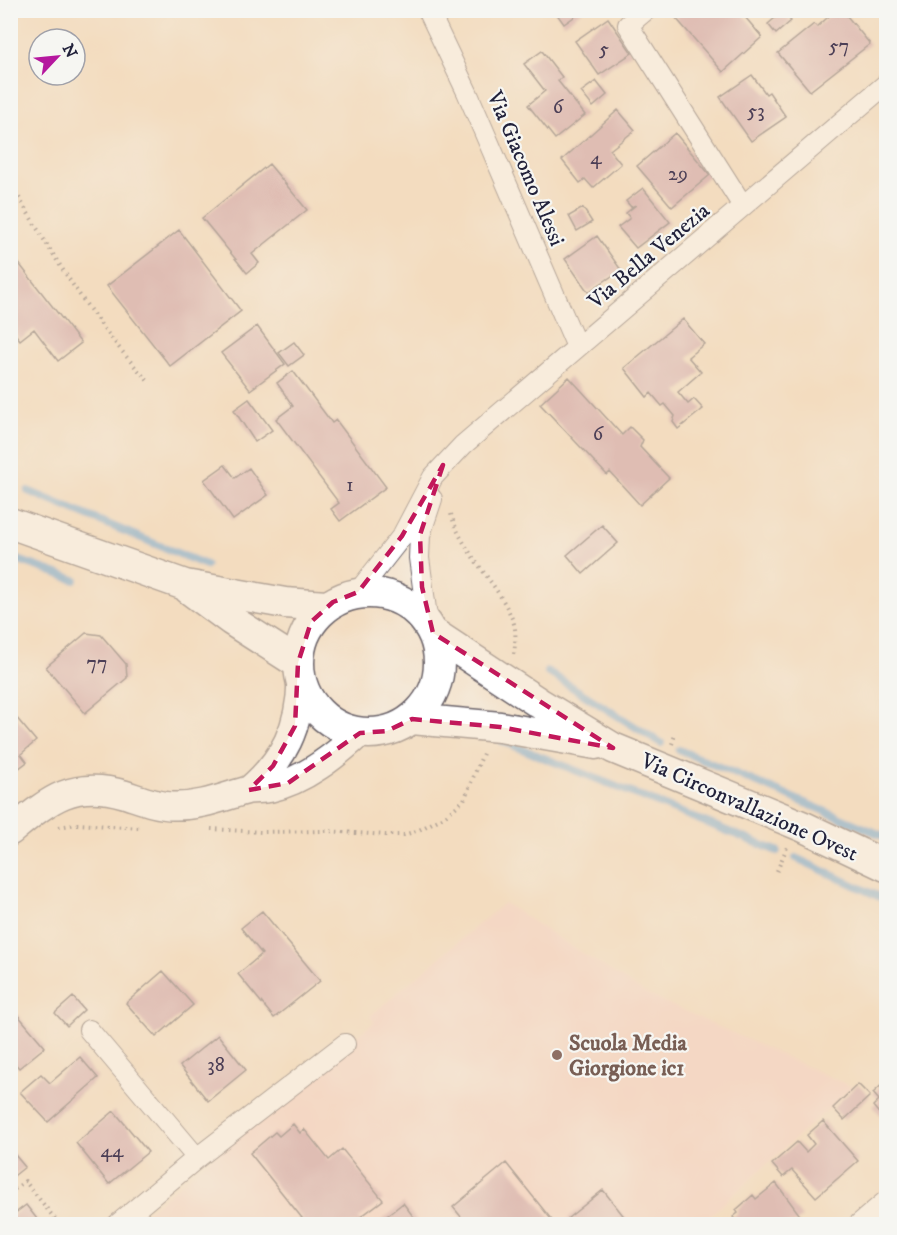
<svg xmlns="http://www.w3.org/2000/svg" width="897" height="1235" viewBox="0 0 897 1235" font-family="'IM FELL DW Pica',serif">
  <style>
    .built { fill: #f7d1c9 }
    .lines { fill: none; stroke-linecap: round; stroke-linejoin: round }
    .stream { stroke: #64a3d6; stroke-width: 8 }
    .building { fill: #c897a5 }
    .street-casing { stroke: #6b6369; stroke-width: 22 }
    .secondary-casing { stroke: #6b6369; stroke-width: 30 }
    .primary-casing { stroke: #6b6369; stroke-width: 33 }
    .path { stroke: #6b6369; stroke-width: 4; stroke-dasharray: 1.5 4.5; stroke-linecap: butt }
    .street { stroke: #fff; stroke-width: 20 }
    .secondary { stroke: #fff; stroke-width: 27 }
    .primary { stroke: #fff; stroke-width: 30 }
    .marked { fill: none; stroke: #c2185b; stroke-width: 4.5; stroke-dasharray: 12 8; stroke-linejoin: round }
    .education-dot { fill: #8d6e63; stroke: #f6f6f2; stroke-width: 2 }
    .labels { text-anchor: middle; stroke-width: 4.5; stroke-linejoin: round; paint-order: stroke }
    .number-label { font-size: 20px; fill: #4c3f56 }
    .street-label { font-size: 22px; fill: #22223b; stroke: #f6f6f2 }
    .education-label { font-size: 22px; font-weight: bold; fill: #785e54; stroke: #f6f6f2; text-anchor: start }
  </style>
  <rect width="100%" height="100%" fill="#f6f6f2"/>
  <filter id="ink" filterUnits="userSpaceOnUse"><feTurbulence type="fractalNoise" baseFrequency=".0167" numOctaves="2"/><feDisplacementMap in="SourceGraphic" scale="12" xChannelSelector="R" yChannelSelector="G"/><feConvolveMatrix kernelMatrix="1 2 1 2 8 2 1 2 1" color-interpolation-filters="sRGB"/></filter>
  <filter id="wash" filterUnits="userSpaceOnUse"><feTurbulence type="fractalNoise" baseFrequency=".008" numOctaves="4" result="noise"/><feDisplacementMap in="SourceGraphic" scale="24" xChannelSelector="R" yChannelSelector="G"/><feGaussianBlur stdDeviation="1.35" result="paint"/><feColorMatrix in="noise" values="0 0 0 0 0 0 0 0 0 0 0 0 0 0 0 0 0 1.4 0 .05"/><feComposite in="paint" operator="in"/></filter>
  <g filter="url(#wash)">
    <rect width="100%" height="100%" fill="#f3dcbf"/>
    <path class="built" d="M504,903L646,994L852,1087L701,1224H149L142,1216L374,1022L370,1016Z"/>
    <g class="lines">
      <path class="stream" d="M28,491L206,565
        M10,557L75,580
        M548,672L661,743
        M502,741L777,851
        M679,750L886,837
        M796,858L886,900"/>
    </g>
    <g id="blocks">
      <path class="building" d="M554,10H584L564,24Z
        M682,10H739L762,37L723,72L675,17Z
        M836,10H842L870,44L810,91L778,53L814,24L817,27Z
        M782,12L791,21L776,34L768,24Z
        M608,18L632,53L599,75L575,41Z
        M542,51L562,77L558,81L585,115L555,139L528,105L545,91L524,64Z
        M752,75L766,94L769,92L786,117L751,141L720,97Z
        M596,81L607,95L593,107L581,92Z
        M618,110L635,130L610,150L621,164L593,188L585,179L580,183L562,160Z
        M675,133L710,175L672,207L637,166Z
        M269,164L307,210L252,254L259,263L247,273L202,218Z
        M643,188L670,222L636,248L618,227L630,218L626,213L636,205L631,207L626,201Z
        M583,208L592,222L577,231L569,216Z
        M179,230L241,311L170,366L107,286Z
        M597,236L621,270L588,292L565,259Z
        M10,252L81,343L58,361L34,329L20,340L10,328Z
        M683,319L704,344L688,357L701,372L678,392L688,404L694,399L703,409L678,429L673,422L675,416L665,404L662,406L651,393L647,397L624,368Z
        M257,326L285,364L250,390L221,353Z
        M294,342L304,355L289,366L279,353Z
        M293,371L332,423L336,420L386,487L340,521L331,509L339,503L276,419L293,406L277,383Z
        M569,377L622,435L630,427L643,440L640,447L669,478L640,505L610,472L607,475L540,404Z
        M249,399L272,430L255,442L234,410Z
        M225,465L235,478L249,468L268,495L233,520L204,480Z
        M602,525L618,543L583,574L567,555Z
        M86,633L101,635L126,664L127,678L85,713L46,667Z
        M10,710L36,741L21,754L27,762L10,775Z
        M262,911L320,981L274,1018L238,974L262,954L241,928Z
        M163,971L193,1005L156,1037L126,1003Z
        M73,997L84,1010L67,1026L55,1013Z
        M17,1014L45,1047L19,1068L10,1058V1019Z
        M218,1035L246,1070L208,1101L180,1066Z
        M80,1057L98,1078L48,1122L20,1092L41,1074L50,1083Z
        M886,1081V1122L873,1106L879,1100L873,1093Z
        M858,1084L870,1096L844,1120L833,1108Z
        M114,1111L148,1152L109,1184L76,1143Z
        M823,1121L858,1161L816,1197L792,1170L783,1177L772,1164L797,1142L806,1152L814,1144L807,1135Z
        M293,1124L300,1133L304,1129L329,1160L342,1149L383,1200L358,1219L362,1224H295L302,1218L250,1153L275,1132L279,1136Z
        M10,1149L25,1167L10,1179Z
        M506,1163L555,1224H467L453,1207Z
        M776,1183L802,1218L794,1224H739L733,1217L738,1213L736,1210L753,1195L756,1199Z
        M603,1190L630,1224H573L568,1218Z
        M403,1203L419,1224H377Z
        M26,1205L41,1224H10V1217Z"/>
    </g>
  </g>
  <g filter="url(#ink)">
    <use href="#blocks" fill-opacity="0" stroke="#6b6369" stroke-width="1.5"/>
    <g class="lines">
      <defs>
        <path id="street" d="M428,10L467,92L577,347
          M646,10L628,25L743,206
          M358,592L402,536L433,477L463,445L886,84
          M428,624L419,558L420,535L432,499
          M89,1030L197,1158
          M118,1224L197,1158L345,1044
          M859,1224L886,1201"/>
        <path id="secondary" d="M249,790C284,760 300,727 301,681
          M10,832C49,800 72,779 124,794C140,799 156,806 173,806C200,807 223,797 248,790C256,789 264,790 271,788C304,781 336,755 360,733"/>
        <path id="primary" d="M10,523L185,585L285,603L326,606
          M189,589L231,620L298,663
          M299 663a70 70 0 1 1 140 0a70 70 0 1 1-140 0Z
          M433,633L539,703L613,748L804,827L886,866
          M412,719L500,727L596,744"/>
      </defs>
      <use href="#street" class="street-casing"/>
      <use href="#secondary" class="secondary-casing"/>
      <use href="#primary" class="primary-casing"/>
      <path class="path" d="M10,182C50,252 93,322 148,381
        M451,514C463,555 498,582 513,621C517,631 515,643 514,654
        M672,744L675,735
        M59,827L77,824L141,828
        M211,829L261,832L327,831L386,835H404L419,830L444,817L464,800L484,751
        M777,871L787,847
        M10,1193L25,1181L59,1224"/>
      <use href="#street" class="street"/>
      <use href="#secondary" class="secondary"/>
      <use href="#primary" class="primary"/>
    </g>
  </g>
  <path d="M0 0H897V1235H0ZM443,465L420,535L422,587L433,633L613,748L500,727L412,719L387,731L360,733L288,783L249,790L273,766L295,726L298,663L311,622L333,602L358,592L402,536Z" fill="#f3dcbf" fill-opacity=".55" fill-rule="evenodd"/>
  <path class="marked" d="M443,465L420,535L422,587L433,633L613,748L500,727L412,719L387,731L360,733L288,783L249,790L273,766L295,726L298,663L311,622L333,602L358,592L402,536Z"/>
  <circle class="education-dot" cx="557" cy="1055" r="6"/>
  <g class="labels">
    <g class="number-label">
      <text x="839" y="52">57</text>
      <text x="604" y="55">5</text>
      <text x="558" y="113">6</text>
      <text x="756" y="117">53</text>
      <text x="596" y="164">4</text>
      <text x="678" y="180">29</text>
      <text x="598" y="440">6</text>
      <text x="350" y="491">1</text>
      <text x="97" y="669">77</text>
      <text x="216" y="1071">38</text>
      <text x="112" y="1157">44</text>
    </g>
    <g class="street-label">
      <text transform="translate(527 168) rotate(67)" y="8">Via Giacomo Alessi</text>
      <text transform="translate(648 255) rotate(-40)" y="8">Via Bella Venezia</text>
      <text transform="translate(750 806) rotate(24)" y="8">Via Circonvallazione Ovest</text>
    </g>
    <g class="education-label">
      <text x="569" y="1050">Scuola Media<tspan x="569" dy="25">Giorgione ic1</tspan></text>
    </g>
  </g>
  <rect width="897" height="1235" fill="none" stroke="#f6f6f2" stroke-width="36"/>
  <g transform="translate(57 57) rotate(64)"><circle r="28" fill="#f6f6f2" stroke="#a1a1a9" stroke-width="1.5"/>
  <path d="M0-4.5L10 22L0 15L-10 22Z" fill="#b5179e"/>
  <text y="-9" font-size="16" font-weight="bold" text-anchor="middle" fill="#22223b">N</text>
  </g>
</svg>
